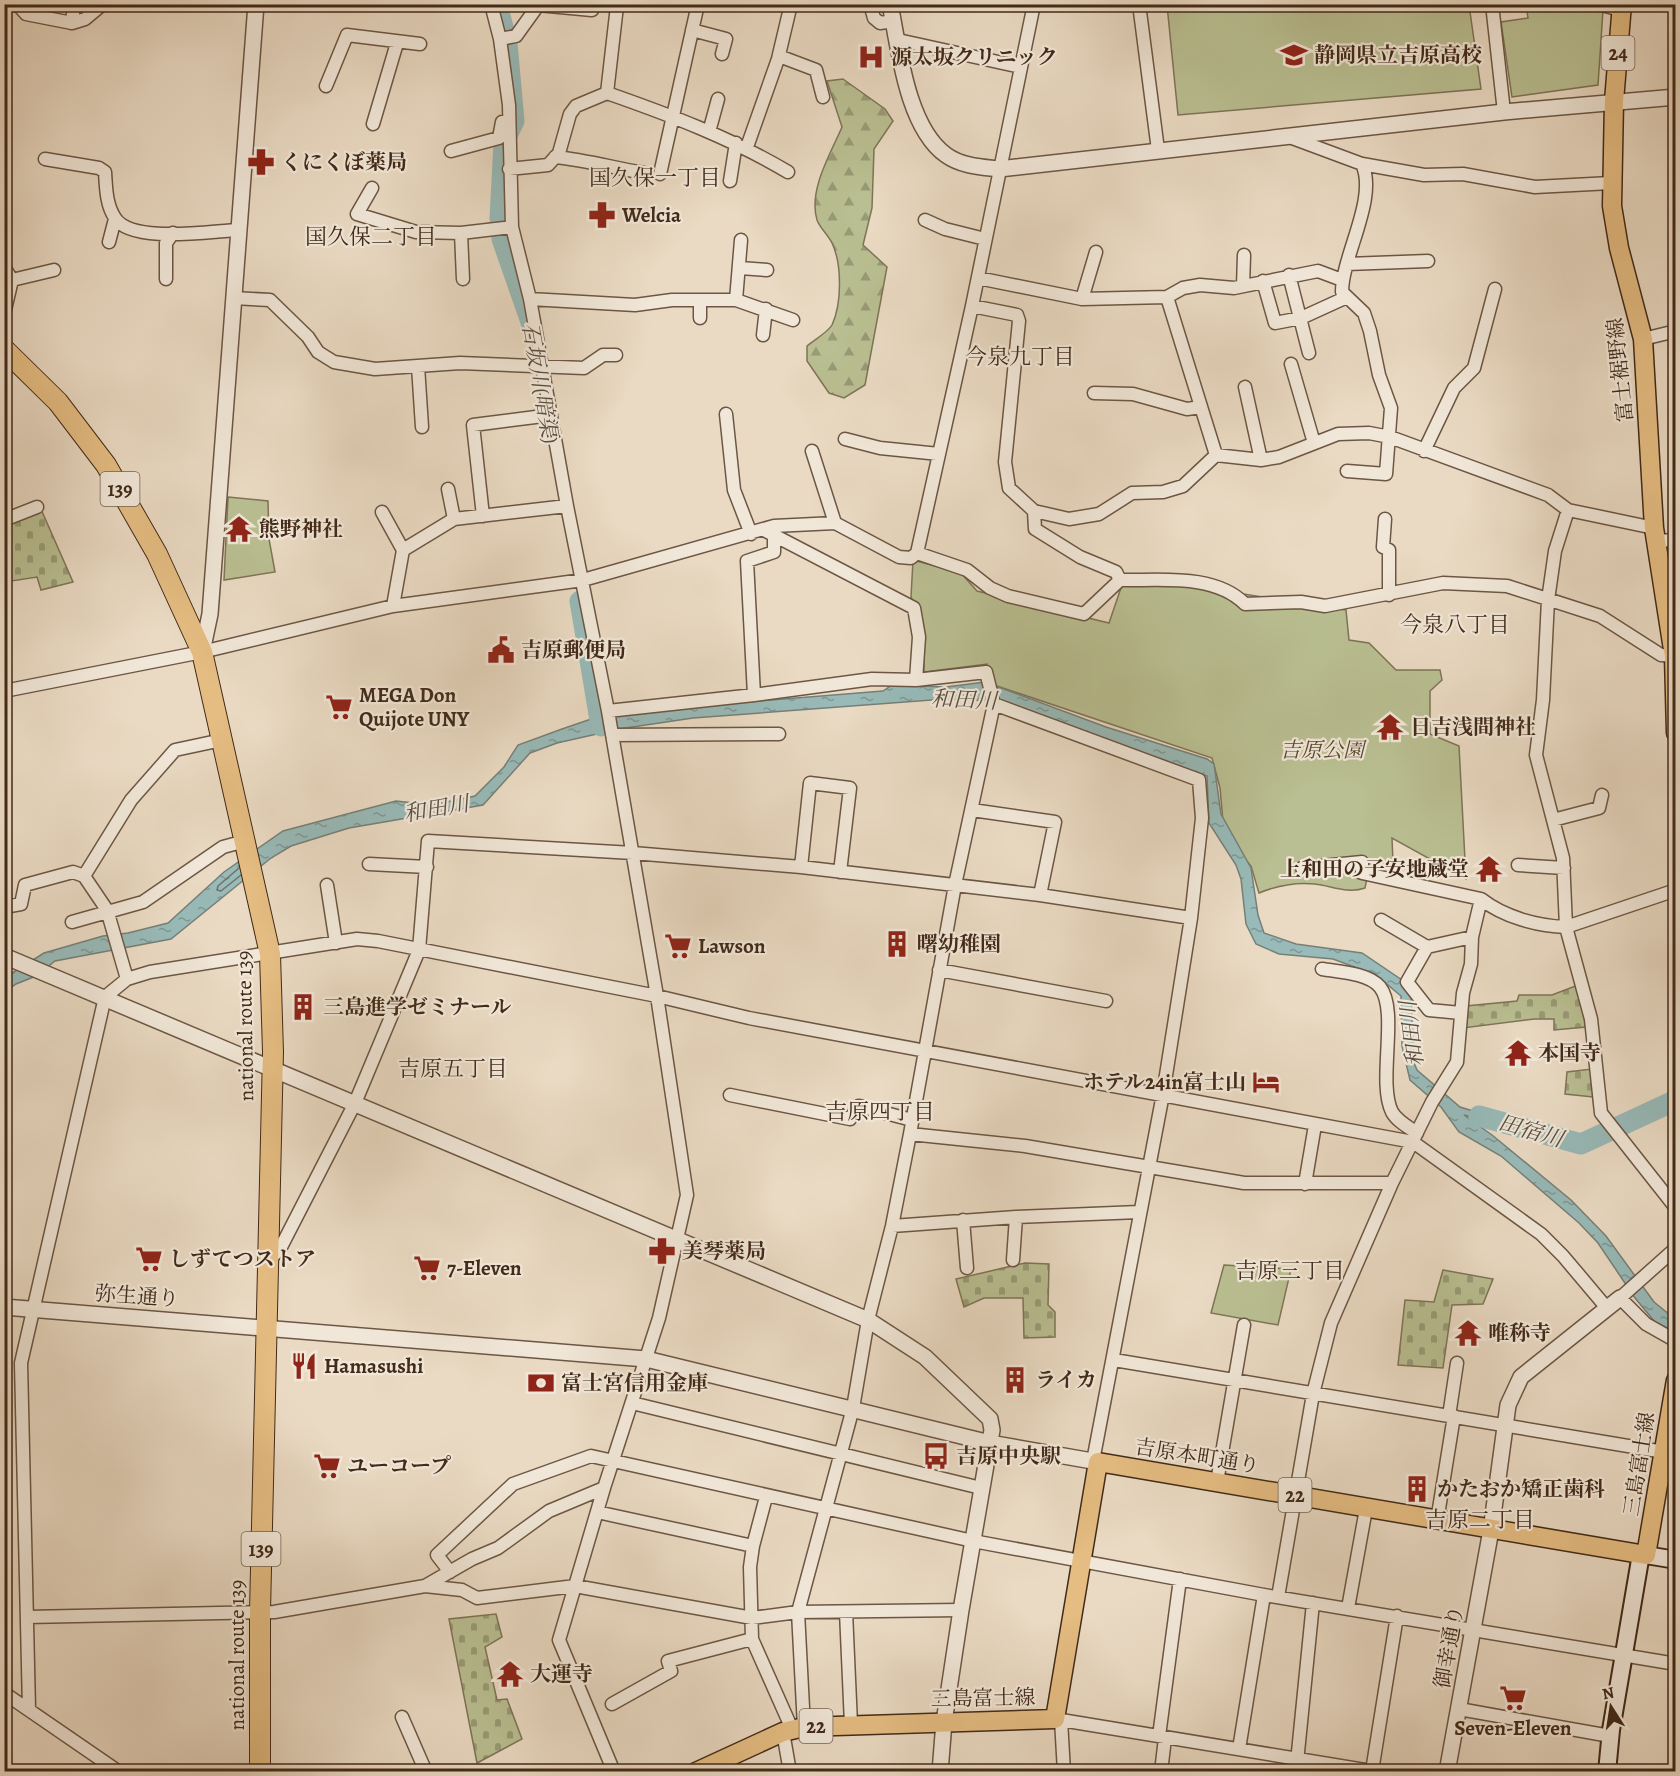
<svg xmlns="http://www.w3.org/2000/svg" width="1680" height="1776" viewBox="0 0 1680 1776" font-family="Alegreya,'Noto Serif JP',serif">
  <style>
    .forest { fill: url(#forest-firs); stroke: #7e7456; stroke-width: 1.5 }
    .cemetery { fill: url(#cemetery-stones); stroke: #7e7456; stroke-width: 1.5 }
    .park { fill: #b9bf92; stroke: #7e7456; stroke-width: 1.5 }
    .water { fill: url(#water-ripples); stroke: #768078; stroke-width: 1.5 }
    .lines { fill: none; stroke-linecap: round; stroke-linejoin: round }
    .shore { stroke: #6d7268; stroke-width: 1.5 }
    .river { stroke: #98bab8; stroke-width: 21 }
    .minor-casing { stroke: #6c5644; stroke-width: 15 }
    .tertiary-casing { stroke: #6c5644; stroke-width: 18 }
    .secondary-casing { stroke: #422a19; stroke-width: 20 }
    .primary-casing { stroke: #422a19; stroke-width: 21 }
    .trunk-casing { stroke: #422a19; stroke-width: 22 }
    .minor { stroke: #f1e7d8; stroke-width: 12 }
    .tertiary { stroke: #f1e7d8; stroke-width: 15 }
    .secondary { stroke: #f1e7d8; stroke-width: 16 }
    .primary { stroke: #e5bd82; stroke-width: 18 }
    .trunk { stroke: #e5bd82; stroke-width: 20 }
    .labels { text-anchor: middle; stroke-width: 4.5; stroke-linejoin: round; paint-order: stroke }
    .shield { fill: #f1e7d8; stroke: #766352; stroke-width: 1.5 }
    .shield-label { font-size: 20px; font-weight: bold; fill: #422a19 }
    .poi-label { font-size: 21px; font-weight: bold; fill: #422a19; stroke: #f1e7d8; text-anchor: start }
    .street-label { font-size: 21px; fill: #422a19; stroke: #f1e7d8 }
    .park-label { font-size: 21px; font-style: italic; fill: #5a4831; stroke: #f1e7d8 }
    .neighbourhood-label { font-size: 22px; fill: #422a19; stroke: #f1e7d8 }
    .water-label { font-size: 22px; font-style: italic; fill: #584e41; stroke: #f1e7d8 }
  </style>
  <defs>
    <pattern id="forest-firs" width="22" height="20" patternUnits="userSpaceOnUse" patternTransform="scale(1.5)"><rect width="22" height="20" fill="#b9bf92"/><path d="M5 1l3.5 6h-7zM16 11l3.5 6h-7z" fill="#989b76"/></pattern>
    <pattern id="cemetery-stones" width="16" height="16" patternUnits="userSpaceOnUse" patternTransform="scale(1.5)"><rect width="16" height="16" fill="#b9bf92"/><path d="M2 7V4a2 2 0 0 1 4 0v3zM10 15v-3a2 2 0 0 1 4 0v3z" fill="#989b76"/></pattern>
    <pattern id="water-ripples" width="26" height="14" patternUnits="userSpaceOnUse" patternTransform="scale(1.5)"><rect width="26" height="14" fill="#98bab8"/><path d="M2 4q2-2 4 0t4 0M15 11q2-2 4 0t4 0" fill="none" stroke="#7e9795"/></pattern>
  </defs>
  <rect width="100%" height="100%" fill="#eadac3"/>
  <filter id="stains"><feTurbulence type="fractalNoise" baseFrequency=".00333" numOctaves="4"/><feColorMatrix values="0 0 0 0 .2 0 0 0 0 .09 0 0 0 0 .02 0 0 0 .5 -.17"/></filter>
  <radialGradient id="worn" r=".72"><stop offset=".6" stop-color="#630" stop-opacity="0"/><stop offset="1" stop-color="#630" stop-opacity=".3"/></radialGradient>
  <path class="forest" d="M843,79L885,109L893,121L874,149L872,208L863,245L887,267L865,385L844,398L829,393L807,361V346C814,340 828,332 832,325C842,303 842,264 832,243C828,235 820,228 817,220C808,190 831,153 842,127L827,81Z"/>
  <path class="cemetery" d="M40,507L73,582L41,590L37,577L5,582L4,525Z
    M1578,985L1586,1027L1554,1030V1019H1534L1463,1028L1466,1006L1517,1001L1519,995H1552Z
    M1592,1069L1593,1097L1565,1094L1567,1072Z
    M1025,1263L1049,1264L1048,1305L1055,1312V1337L1024,1338L1023,1298H984L964,1307L956,1279Z
    M1443,1270L1493,1279L1483,1304L1452,1305L1443,1368L1398,1365L1405,1300L1434,1302Z
    M496,1614L502,1637L485,1647L497,1700L507,1699L522,1739L477,1763L449,1619Z"/>
  <path class="park" d="M1167,5H1469L1481,89L1178,115Z
    M1526,5H1593L1603,10L1598,85L1512,97L1501,22L1528,18Z
    M228,497L268,501L269,539L275,572L224,580Z
    M913,560L961,573L977,591L1109,623L1124,579L1199,587L1346,610L1349,640L1369,643L1396,670H1440L1442,680L1430,691V734L1459,746L1466,879L1392,838L1393,862L1368,873L1365,888C1348,894 1332,886 1315,884C1296,882 1276,886 1259,893L1251,866L1224,833L1220,788L1212,758L985,682L987,664L924,672L923,623L911,597Z
    M1224,1265L1291,1269L1278,1325L1211,1313Z"/>
  <path class="water" d="M985,682L1106,727L1207,759L1214,764L1221,814L1251,868L1258,915L1264,933L1296,944L1362,953L1402,980L1411,994L1414,1063L1417,1070L1460,1107L1506,1121L1505,1125L1464,1115L1492,1135L1571,1200L1606,1236L1654,1302L1675,1319V1332L1655,1322L1635,1298L1598,1243L1579,1223L1501,1156L1459,1132L1441,1107L1410,1080L1402,1046L1401,996L1376,975L1333,959L1279,954L1256,944L1246,924L1241,879L1236,865L1209,823L1207,776L999,701L945,699L693,718L619,729L557,743L530,753L483,805L349,828L291,846L271,858L171,939L55,961L36,976L16,984L5,992V984L12,973L44,953L103,936L128,933L168,923L224,872L283,831L396,801L432,805L475,796L504,767L518,745L562,729L597,717L659,709L883,691L892,685L946,687Z"/>
  <g class="lines">
    <path class="shore" d="M239,868L218,886L217,890L221,891L241,875"/>
    <path class="river" d="M497,4L505,35
      M507,43L514,121L504,142L500,218L502,239L531,322
      M580,601L601,726
      M1479,1116L1581,1144L1676,1100"/>
    <defs>
      <path id="minor" d="M17,4L26,14L72,23L74,4
        M491,4L500,39L509,105L512,227L530,299L567,506L608,711L657,996L687,1195L659,1318L604,1488L559,1640L614,1772
        M870,4L874,18L880,23L894,21
        M1139,4L1158,150
        M1492,4L1504,112
        M1598,4L1621,10
        M538,5L592,10
        M72,23L85,19L103,4
        M692,30L726,39L722,54
        M500,39L516,36L539,4
        M898,40L1021,67
        M779,56L816,70L823,97
        M326,86L347,35L420,44
        M607,93L617,6
        M373,124L397,43
        M709,132L718,99
        M1292,138L1362,164L1424,175L1463,174L1535,187L1611,183
        M747,147L778,59L791,4
        M451,151L499,138L502,122
        M555,157C586,160 614,168 644,173
        M45,159L99,168L105,172C106,187 106,205 115,218C132,244 210,231 238,230
        M509,169L548,165L559,153L570,114L576,106L607,93C670,115 731,138 788,172
        M660,174L698,4
        M730,181L736,143
        M372,188L357,214L416,232L461,233
        M925,220L945,229L985,239
        M109,242L115,219
        M1347,264L1428,261
        M4,267L12,280L54,270
        M740,268L767,270
        M1289,275L1309,353
        M978,278L1082,299L1167,297L1183,288L1200,285L1234,288L1318,271L1342,280
        M166,279V243L173,233
        M463,279L461,233L512,227
        M1263,281L1275,323L1301,318L1347,297
        M1243,286L1244,255
        M1167,297L1216,455
        M233,298L270,300L308,337L318,352L334,362L375,369L460,363L584,368L603,355H616
        M530,299L635,305L672,300H736L793,320
        M1082,299L1096,252
        M700,300V318
        M736,300L741,240
        M972,306L1017,315L1019,321L1005,462L1009,488L1034,511L1069,519L1099,514L1132,493L1163,492L1183,486L1216,455L1261,460L1279,457L1338,434L1369,433L1390,437L1548,495L1568,510L1654,528
        M4,314L12,280
        M763,335L766,309
        M1643,339L1676,331
        M1291,364L1314,443
        M418,366L422,427
        M1245,387L1261,460
        M1094,393L1133,394L1187,409L1201,407
        M726,414L734,490L751,534
        M845,439L880,448L939,454
        M812,451L835,523
        M1424,451L1454,388L1474,368L1495,289
        M1347,471L1386,474L1391,408L1379,375L1370,331L1364,313L1342,292C1342,256 1378,198 1362,164
        M448,489L454,519
        M1568,510L1555,551L1548,600L1543,700L1536,755L1563,858L1566,927L1591,1019L1601,1113L1676,1208
        M1034,511L1035,529L1080,557L1116,572L1120,580C1160,581 1214,573 1245,604L1301,602L1325,606L1443,583L1507,586L1600,616L1661,655L1676,656
        M382,512L403,550
        M483,516L473,425L551,415
        M1385,519L1383,547L1389,550V595
        M4,520L37,507
        M764,530L914,608L919,637L916,680
        M1655,541L1676,540
        M917,553L967,570L990,588L1008,596L1084,614L1120,580
        M393,606L403,550L454,519L567,506
        M4,691L202,652L393,606L583,580L774,526L835,523L899,557L911,558L917,553L972,306L1034,4
        M754,695L747,561L774,552V534
        M994,704L1199,780L1202,818L1191,918L1163,1094L1093,1461
        M608,711L754,695L872,679L916,680L986,672L994,704L955,885L910,1134L892,1226L868,1320L853,1408L798,1612L804,1727
        M612,735L779,734
        M972,810L1055,822L1040,895
        M1553,820L1599,808L1602,795
        M369,864L427,867
        M1518,865L1564,868
        M801,867L810,783L850,788L840,872
        M1302,868L1362,862V873L1481,899C1504,917 1537,926 1566,927L1676,890
        M84,876L107,910L127,979
        M327,885L336,943
        M4,907L21,904L25,885L73,872L84,876L131,800L175,750L222,740
        M1381,920L1427,947L1472,937
        M72,922L143,902L223,847L245,841
        M1427,947L1407,982L1429,1010L1461,1013
        M1322,969C1340,972 1368,973 1380,987C1399,1011 1377,1082 1392,1112C1397,1121 1408,1127 1417,1133
        M939,970L1106,1001
        M730,1095L850,1119L859,1106L912,1120
        M910,1134L1025,1146L1244,1183H1392
        M1305,1184L1315,1125
        M963,1220L967,1268
        M892,1226L1016,1217L1139,1212
        M1676,1248L1620,1298L1646,1324L1676,1341
        M1013,1260L1016,1217
        M268,1262L281,1247L355,1103L419,950L428,841L633,853L801,867L1040,895L1191,918
        M1114,1360L1676,1454
        M632,1403L981,1488
        M1449,1416L1457,1363
        M1217,1482L1244,1325
        M597,1512L753,1546L750,1567L752,1639L668,1661L671,1671L612,1704
        M1437,1521L1454,1416
        M753,1546L766,1497
        M450,1572L437,1555L513,1484L591,1456L973,1541L1264,1595L1676,1664
        M425,1586L472,1559L498,1548L549,1511L604,1488
        M1278,1597L1313,1394L1331,1323L1392,1183L1432,1102L1457,1062L1463,993L1471,964L1472,937L1481,899
        M1348,1608L1366,1509
        M846,1612L851,1724
        M27,1617L274,1612L425,1586L462,1590L477,1598L575,1586L752,1618L798,1612L961,1610
        M752,1639L792,1729
        M4,1693L119,1772
        M29,1709L21,1363L105,997L127,979L150,972L357,939L378,941L657,996L749,1018L1413,1142L1541,1234L1563,1256L1606,1307
        M1459,1709L1610,1736
        M402,1717L426,1772
        M1055,1719L1377,1772
        M1061,1720L1064,1772
        M783,1732L790,1772
        M1159,1736L1180,1579
        M1239,1749L1264,1595
        M1372,1771L1397,1616
        M1161,1772L1165,1738
        M1296,1772L1313,1603"/>
      <path id="tertiary" d="M890,4C899,49 907,127 946,155C961,166 981,167 999,169L1504,112L1676,97
        M202,652L210,614L256,4
        M4,956L868,1320L925,1357L990,1419L992,1430L961,1610L944,1722L940,1772
        M4,1307L646,1359L990,1443L1098,1462
        M1447,1772L1491,1530L1508,1405L1521,1377L1620,1298"/>
      <path id="secondary" d="M1646,1555L1676,1560
        M1607,1772L1611,1730L1641,1554"/>
      <path id="primary" d="M1622,4L1614,101L1612,206L1619,248L1643,339L1654,528L1674,656L1676,733
        M696,1772L783,1732L804,1727L1055,1719L1098,1462L1646,1555L1676,1380"/>
      <path id="trunk" d="M4,349L58,402L106,465L157,554L202,652L270,954L273,1052L260,1612V1772"/>
    </defs>
    <use href="#minor" class="minor-casing"/>
    <use href="#tertiary" class="tertiary-casing"/>
    <use href="#secondary" class="secondary-casing"/>
    <use href="#primary" class="primary-casing"/>
    <use href="#trunk" class="trunk-casing"/>
    <use href="#minor" class="minor"/>
    <use href="#tertiary" class="tertiary"/>
    <use href="#secondary" class="secondary"/>
    <use href="#primary" class="primary"/>
    <use href="#trunk" class="trunk"/>
  </g>
  <defs>
    <symbol id="school-bare" viewBox="-9 -9 18 18"><path d="M0-5L7-2L0 1L-7-2ZM-4 1L0 2.5L4 1V4Q0 6-4 4Z" fill="#8f2418" stroke="#f1e7d8" stroke-width="2.5" paint-order="stroke"/></symbol>
    <symbol id="hospital-bare" viewBox="-9 -9 18 18"><path d="M-5-5h3v3.5h4V-5h3V5h-3V1.5h-4V5h-3Z" fill="#8f2418" stroke="#f1e7d8" stroke-width="2.5" paint-order="stroke"/></symbol>
    <symbol id="pharmacy-bare" viewBox="-9 -9 18 18"><path d="M-2-6h4v4h4v4h-4v4h-4v-4h-4v-4h4Z" fill="#8f2418" stroke="#f1e7d8" stroke-width="2.5" paint-order="stroke"/></symbol>
    <symbol id="temple-bare" viewBox="-9 -9 18 18"><path d="M0-6L5-2H3V0L6.5 2.5H4V6H1.5V3h-3V6H-4V2.5H-6.5L-3 0V-2H-5Z" fill="#8f2418" stroke="#f1e7d8" stroke-width="2.5" paint-order="stroke"/></symbol>
    <symbol id="civic-bare" viewBox="-9 -9 18 18"><path d="M-.6-6.5H3V-4.5H.6V-3L4-1V1h2V6H-6V1h2V-1L-.6-3ZM-1.2 2.5V6h2.4V2.5Z" fill="#8f2418" stroke="#f1e7d8" stroke-width="2.5" paint-order="stroke"/></symbol>
    <symbol id="supermarket-bare" viewBox="-9 -9 18 18"><path d="M-6-5.5h2.5l.6 2H6L4.5 2H-2.5L-4.4-4H-6ZM-1.5 3.2a1.3 1.3 0 1 0 .1 0ZM3 3.2a1.3 1.3 0 1 0 .1 0Z" fill="#8f2418" stroke="#f1e7d8" stroke-width="2.5" paint-order="stroke"/></symbol>
    <symbol id="building-bare" viewBox="-9 -9 18 18"><path d="M-4-6H4V6H1V3H-1V6H-4ZM-2.5-4.3h1.7v1.8h-1.7ZM.8-4.3h1.7v1.8H.8ZM-2.5-1h1.7V.8h-1.7ZM.8-1h1.7V.8H.8Z" fill="#8f2418" stroke="#f1e7d8" stroke-width="2.5" paint-order="stroke"/></symbol>
    <symbol id="hotel-bare" viewBox="-9 -9 18 18"><path d="M-6-4.5h1.5V1H6V5H4.5V3h-9V5H-6ZM-4 0a1.8 1.8 0 1 1 3.6 0ZM.5 0V-2.5h3Q6-2.5 6 0Z" fill="#8f2418" stroke="#f1e7d8" stroke-width="2.5" paint-order="stroke"/></symbol>
    <symbol id="restaurant-bare" viewBox="-9 -9 18 18"><path d="M-5-6h1v4h1v-4h1v4h1v-4h1v5L-1.5 .5V6h-2V.5L-5-1ZM5-6V6H3V1.5H1.5Q1.5-4 5-6Z" fill="#8f2418" stroke="#f1e7d8" stroke-width="2.5" paint-order="stroke"/></symbol>
    <symbol id="bank-bare" viewBox="-9 -9 18 18"><path d="M-6-4H6V4H-6ZM0-2.3a2.3 2.3 0 1 0 0 4.6a2.3 2.3 0 1 0 0-4.6Z" fill="#8f2418" stroke="#f1e7d8" stroke-width="2.5" paint-order="stroke"/></symbol>
    <symbol id="bus-bare" viewBox="-9 -9 18 18"><path d="M-5-6H5V4H4V6H2V4H-2V6H-4V4H-5ZM-3.5-4V0h7V-4ZM-3.5 1.2v1.5H-2V1.2ZM2 1.2v1.5H3.5V1.2Z" fill="#8f2418" stroke="#f1e7d8" stroke-width="2.5" paint-order="stroke"/></symbol>
  </defs>
  <g fill-rule="evenodd">
    <use href="#school-bare" x="1275" y="36" width="38" height="38"/>
    <use href="#hospital-bare" x="852" y="38" width="38" height="38"/>
    <use href="#pharmacy-bare" x="242" y="143" width="38" height="38"/>
    <use href="#pharmacy-bare" x="583" y="196" width="38" height="38"/>
    <use href="#temple-bare" x="220" y="510" width="38" height="38"/>
    <use href="#civic-bare" x="482" y="631" width="38" height="38"/>
    <use href="#supermarket-bare" x="320" y="688" width="38" height="38"/>
    <use href="#temple-bare" x="1371" y="708" width="38" height="38"/>
    <use href="#temple-bare" x="1470" y="850" width="38" height="38"/>
    <use href="#building-bare" x="878" y="925" width="38" height="38"/>
    <use href="#supermarket-bare" x="659" y="927" width="38" height="38"/>
    <use href="#building-bare" x="284" y="988" width="38" height="38"/>
    <use href="#temple-bare" x="1499" y="1034" width="38" height="38"/>
    <use href="#hotel-bare" x="1247" y="1063" width="38" height="38"/>
    <use href="#pharmacy-bare" x="643" y="1232" width="38" height="38"/>
    <use href="#supermarket-bare" x="130" y="1240" width="38" height="38"/>
    <use href="#supermarket-bare" x="408" y="1249" width="38" height="38"/>
    <use href="#temple-bare" x="1449" y="1314" width="38" height="38"/>
    <use href="#restaurant-bare" x="285" y="1347" width="38" height="38"/>
    <use href="#building-bare" x="996" y="1361" width="38" height="38"/>
    <use href="#bank-bare" x="522" y="1364" width="38" height="38"/>
    <use href="#bus-bare" x="917" y="1437" width="38" height="38"/>
    <use href="#supermarket-bare" x="308" y="1447" width="38" height="38"/>
    <use href="#building-bare" x="1398" y="1470" width="38" height="38"/>
    <use href="#temple-bare" x="491" y="1655" width="38" height="38"/>
    <use href="#supermarket-bare" x="1494" y="1679" width="38" height="38"/>
  </g>
  <g class="labels">
    <g class="shield">
      <rect x="1601.5" y="36" width="33" height="34" rx="4.5"/>
      <rect x="100.5" y="472" width="39" height="34" rx="4.5"/>
      <rect x="1278.5" y="1478" width="33" height="34" rx="4.5"/>
      <rect x="241.5" y="1532" width="39" height="34" rx="4.5"/>
      <rect x="799.5" y="1709" width="33" height="34" rx="4.5"/>
    </g>
    <g class="shield-label">
      <text x="1618" y="60">24</text>
      <text x="120" y="496">139</text>
      <text x="1295" y="1502">22</text>
      <text x="261" y="1556">139</text>
      <text x="816" y="1733">22</text>
    </g>
    <g class="poi-label">
      <text x="1314" y="62">静岡県立吉原高校</text>
      <text x="891" y="64">源太坂クリニック</text>
      <text x="281" y="169">くにくぼ薬局</text>
      <text x="622" y="222">Welcia</text>
      <text x="259" y="536">熊野神社</text>
      <text x="521" y="657">吉原郵便局</text>
      <text x="359" y="702">MEGA Don<tspan x="359" dy="24">Quijote UNY</tspan></text>
      <text x="1410" y="734">日吉浅間神社</text>
      <text x="1469" y="876" text-anchor="end">上和田の子安地蔵堂</text>
      <text x="917" y="951">曙幼稚園</text>
      <text x="698" y="953">Lawson</text>
      <text x="323" y="1014">三島進学ゼミナール</text>
      <text x="1538" y="1060">本国寺</text>
      <text x="1246" y="1089" text-anchor="end">ホテル24in富士山</text>
      <text x="682" y="1258">美琴薬局</text>
      <text x="169" y="1266">しずてつストア</text>
      <text x="447" y="1275">7-Eleven</text>
      <text x="1488" y="1340">唯称寺</text>
      <text x="324" y="1373">Hamasushi</text>
      <text x="1035" y="1387">ライカ</text>
      <text x="561" y="1390">富士宮信用金庫</text>
      <text x="956" y="1463">吉原中央駅</text>
      <text x="347" y="1473">ユーコープ</text>
      <text x="1437" y="1496">かたおか矯正歯科</text>
      <text x="530" y="1681">大運寺</text>
      <text x="1513" y="1735" text-anchor="middle">Seven-Eleven</text>
    </g>
    <g class="street-label">
      <text transform="translate(1620 370) rotate(-96)" y="7">富士裾野線</text>
      <text transform="translate(245 1026) rotate(-91)" y="7">national route 139</text>
      <text transform="translate(137 1296) rotate(4)" y="7">弥生通り</text>
      <text transform="translate(1197 1456) rotate(9)" y="7">吉原本町通り</text>
      <text transform="translate(1639 1464) rotate(-81)" y="7">三島富士線</text>
      <text transform="translate(1449 1647) rotate(-80)" y="7">御幸通り</text>
      <text transform="translate(237 1655) rotate(-90)" y="7">national route 139</text>
      <text transform="translate(983 1698) rotate(-1)" y="7">三島富士線</text>
    </g>
    <g class="park-label">
      <text x="1322" y="757">吉原公園</text>
    </g>
    <g class="neighbourhood-label">
      <text x="655" y="185">国久保一丁目</text>
      <text x="371" y="244">国久保二丁目</text>
      <text x="1020" y="364">今泉九丁目</text>
      <text x="1455" y="632">今泉八丁目</text>
      <text x="453" y="1076">吉原五丁目</text>
      <text x="880" y="1119">吉原四丁目</text>
      <text x="1290" y="1278">吉原三丁目</text>
      <text x="1480" y="1527">吉原二丁目</text>
    </g>
    <g class="water-label">
      <text transform="translate(541 383) rotate(80)" y="8">石坂川(暗渠)</text>
      <text transform="translate(964 699) rotate(2)" y="8">和田川</text>
      <text transform="translate(436 808) rotate(-10)" y="8">和田川</text>
      <text transform="translate(1411 1034) rotate(-97)" y="8">和田川</text>
      <text transform="translate(1531 1130) rotate(16)" y="8">田宿川</text>
    </g>
  </g>
  <rect width="1680" height="1776" fill="none" stroke="#eadac3" stroke-width="24"/>
  <rect x="6" y="6" width="1668" height="1764" fill="none" stroke="#422a19" stroke-width="3"/>
  <rect x="12" y="12" width="1656" height="1752" fill="none" stroke="#422a19" stroke-width="1.5"/>
  <g transform="translate(1611 1707) rotate(348)" stroke="#f1e7d8" stroke-width="4.5" paint-order="stroke">
  <path d="M0-4.5L10 22L0 15L-10 22Z" fill="#422a19"/>
  <text y="-9" font-size="16" font-weight="bold" text-anchor="middle" fill="#422a19">N</text>
  </g>
  <rect width="100%" height="100%" filter="url(#stains)"/>
  <rect width="100%" height="100%" fill="url(#worn)"/>
</svg>
